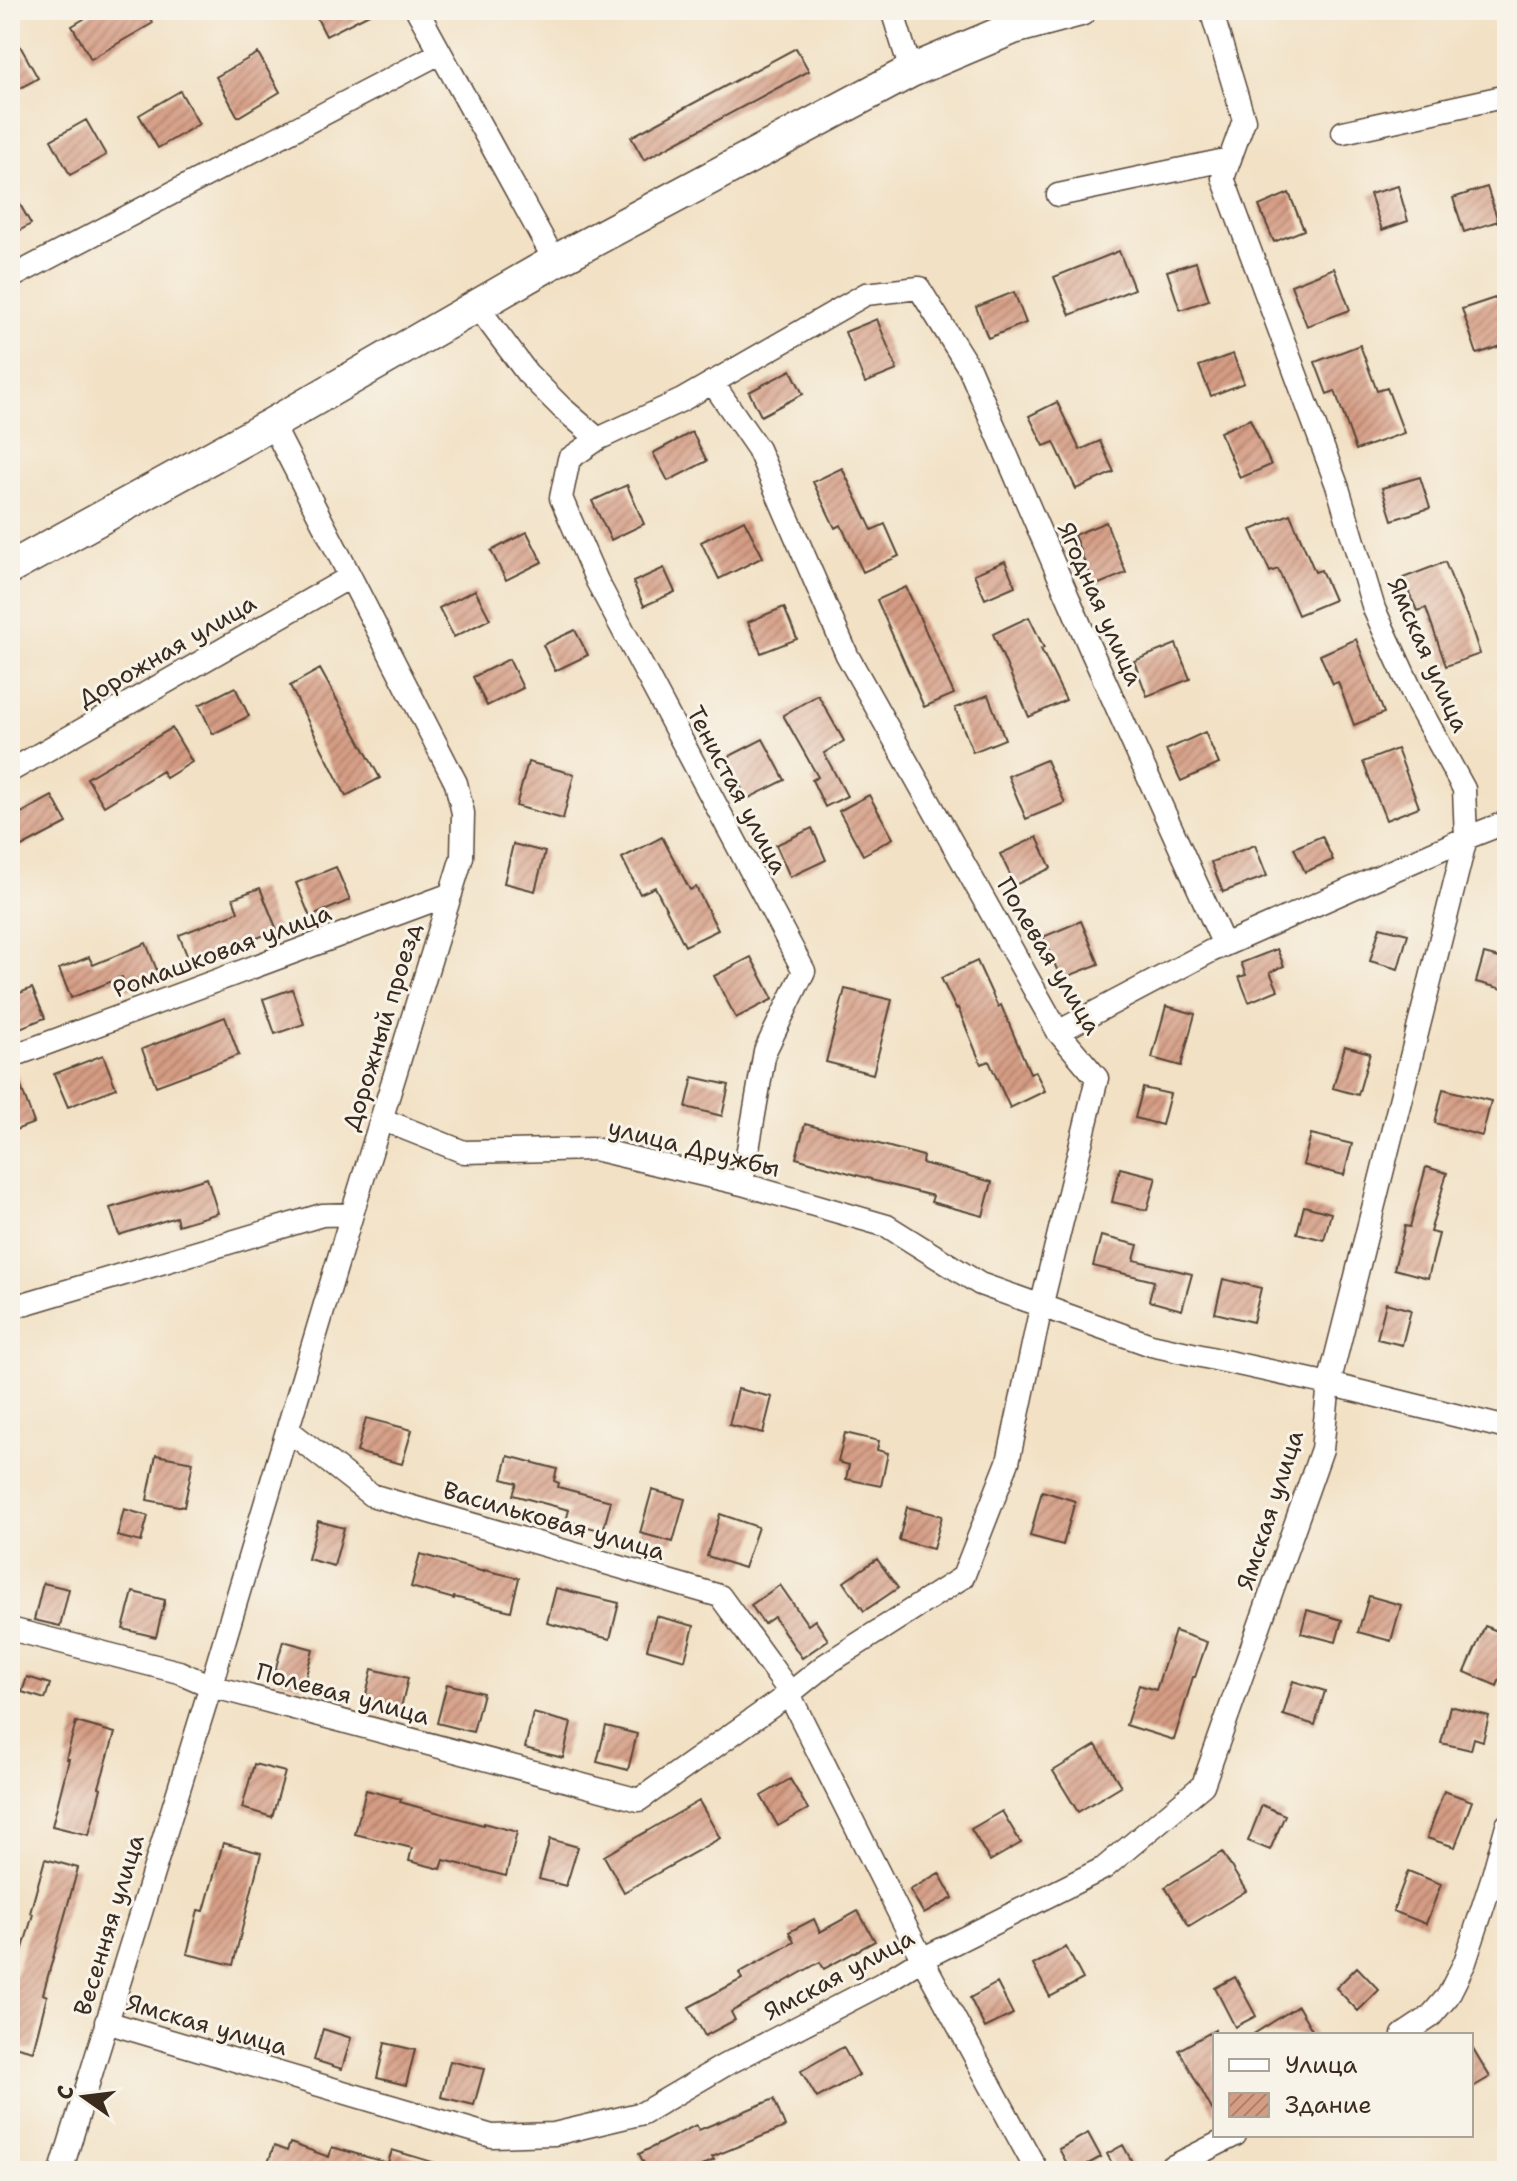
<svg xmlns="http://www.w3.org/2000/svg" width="1517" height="2181" viewBox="0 0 1517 2181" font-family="'Shantell Sans',sans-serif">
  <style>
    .building { fill: url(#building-hatch) }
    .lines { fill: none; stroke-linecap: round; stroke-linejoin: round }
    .street-casing { stroke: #564537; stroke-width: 25 }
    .secondary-casing { stroke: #564537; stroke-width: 35 }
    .street { stroke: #fff; stroke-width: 22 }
    .secondary { stroke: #fff; stroke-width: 32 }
    .labels { text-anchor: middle; stroke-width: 6; stroke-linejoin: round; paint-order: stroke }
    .street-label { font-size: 24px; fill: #3b2a1e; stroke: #f7f3e8 }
  </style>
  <defs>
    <pattern id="building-hatch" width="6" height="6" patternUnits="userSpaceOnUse" patternTransform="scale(2)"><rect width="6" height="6" fill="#d59c84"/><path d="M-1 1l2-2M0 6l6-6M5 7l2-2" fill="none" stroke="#ae7f6b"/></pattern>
  </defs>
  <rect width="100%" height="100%" fill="#f7f3e8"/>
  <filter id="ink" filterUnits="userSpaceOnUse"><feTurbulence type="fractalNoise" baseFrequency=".0125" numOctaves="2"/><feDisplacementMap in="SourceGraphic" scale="16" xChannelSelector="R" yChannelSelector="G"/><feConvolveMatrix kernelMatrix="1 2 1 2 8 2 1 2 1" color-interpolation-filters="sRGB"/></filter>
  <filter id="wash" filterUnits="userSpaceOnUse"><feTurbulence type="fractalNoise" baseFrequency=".006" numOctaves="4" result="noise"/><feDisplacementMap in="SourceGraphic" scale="32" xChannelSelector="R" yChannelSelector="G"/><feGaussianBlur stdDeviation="1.8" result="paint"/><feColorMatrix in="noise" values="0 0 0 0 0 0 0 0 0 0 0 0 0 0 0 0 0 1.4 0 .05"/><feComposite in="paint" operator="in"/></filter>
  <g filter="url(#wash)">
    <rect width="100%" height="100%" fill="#f2e1c5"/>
    <g id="blocks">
      <path class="building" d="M99,10H145L153,23L91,59L72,26Z
        M313,10H377L326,36Z
        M10,28L38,78L10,94Z
        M796,48L809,71L644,160L631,137Z
        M258,53L280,92L238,117L216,77Z
        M180,91L199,124L158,148L139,115Z
        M86,120L106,155L70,175L51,140Z
        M1398,186L1408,221L1382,230L1370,194Z
        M10,187L31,224L10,236Z
        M1487,187L1498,221L1464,232L1453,198Z
        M1289,193L1304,230L1274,242L1259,206Z
        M1119,251L1134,289L1070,315L1054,277Z
        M1196,262L1209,300L1180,310L1167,271Z
        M1334,268L1350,310L1307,326L1291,285Z
        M1014,292L1026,323L988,338L976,307Z
        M1507,294V344L1477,354L1462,309Z
        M877,319L897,370L865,383L845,332Z
        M1360,345L1377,391L1387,388L1404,433L1356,450L1335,391L1327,394L1315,362Z
        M1233,354L1244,383L1211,396L1199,366Z
        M791,370L803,394L761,416L749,392Z
        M1057,402L1080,450L1100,441L1114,472L1076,489L1054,442L1044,446L1029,416Z
        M1250,419L1271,465L1240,478L1220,432Z
        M692,432L707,461L668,481L653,453Z
        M842,468L872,530L885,524L899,556L863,572L841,525L835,528L813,482Z
        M1420,477L1430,508L1392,520L1382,488Z
        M627,485L644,524L611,540L592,501Z
        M1290,514L1315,572L1321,570L1334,600L1298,615L1278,569L1270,572L1251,530Z
        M744,520L763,557L719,579L701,542Z
        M1106,522L1126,573L1094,586L1074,535Z
        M527,532L542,562L506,580L491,551Z
        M1005,561L1015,586L985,599L974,574Z
        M1445,562L1466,614H1467L1480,654L1446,666L1426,608L1417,611L1403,578Z
        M664,568L675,592L644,606L633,582Z
        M906,587L954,694L924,707L877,600Z
        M475,590L490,619L454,637L439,608Z
        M784,607L797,639L761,653L748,622Z
        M1029,617L1044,648L1041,649L1066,700L1029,717L993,634Z
        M575,630L588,655L555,671L543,645Z
        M1356,639L1384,713L1354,725L1338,682L1333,684L1320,655Z
        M1176,644L1190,679L1147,696L1134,661Z
        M509,659L523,688L487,706L473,677Z
        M320,669L380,778L346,796L290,686Z
        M235,687L249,716L213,734L199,705Z
        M818,695L844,741L824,753L847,796L825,807L812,780L818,777L783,715Z
        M988,695L1005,739L973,752L955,708Z
        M172,728L192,762L166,778L162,771L104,806L87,778Z
        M1205,732L1219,764L1181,781L1166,750Z
        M763,739L785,780L747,799L726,758Z
        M1397,749L1419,807L1386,820L1363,762Z
        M1046,760L1065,803L1026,819L1008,776Z
        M528,762L574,774L563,819L516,806Z
        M869,795L893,838L863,855L839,811Z
        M52,796L67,823L10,853V819Z
        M812,828L826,860L790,877L776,845Z
        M1322,836L1333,860L1305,872L1294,848Z
        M662,837L690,890L696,887L718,930L685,946L655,887L640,894L622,858Z
        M1037,837L1051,868L1015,885L1000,854Z
        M513,844L545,852L535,891L504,883Z
        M1255,845L1267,876L1223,892L1211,862Z
        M336,867L350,900L310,917L296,883Z
        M260,888L277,930L230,949L231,953L192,968L179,935L238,912L233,898Z
        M1081,921L1099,964L1061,979L1043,937Z
        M1380,927L1408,934L1398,969L1370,961Z
        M146,943L160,978L128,990L122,977L71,998L59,969L89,957L93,965Z
        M1277,949L1284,966L1270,972L1278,990L1249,1002L1239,977L1246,975L1241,963Z
        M1484,954L1507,960V990L1476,982Z
        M751,957L773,999L736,1018L714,976Z
        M977,961L998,1007L1001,1005L1030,1073L1035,1071L1045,1091L1010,1108L989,1061L981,1064L958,1008L956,1009L941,978Z
        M32,988L45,1018L10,1032V997Z
        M292,989L304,1024L275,1034L263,999Z
        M845,989L892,1000L873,1074L826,1062Z
        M1166,1006L1195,1014L1181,1066L1152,1058Z
        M225,1017L239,1055L156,1086L142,1049Z
        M1345,1046L1370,1053L1358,1095L1333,1088Z
        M103,1055L116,1088L68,1107L54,1074Z
        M15,1070L34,1123L10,1132V1071Z
        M693,1077L729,1085L722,1116L686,1107Z
        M1143,1088L1170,1094L1162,1125L1135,1118Z
        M1443,1089L1491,1101L1482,1136L1435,1123Z
        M805,1124L923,1156L922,1163L992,1182L983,1216L931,1202L933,1196L871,1180V1179L796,1158Z
        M1311,1134L1352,1144L1344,1175L1303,1165Z
        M1426,1167L1447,1173L1430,1232L1439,1234L1428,1278L1394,1269L1405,1226L1410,1227Z
        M1120,1168L1156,1177L1147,1210L1112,1202Z
        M207,1178L218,1213L178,1225L176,1217L119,1235L110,1208Z
        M1304,1206L1331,1213L1324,1240L1297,1233Z
        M1101,1236L1138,1245L1134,1260L1192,1274L1182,1310L1149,1301L1154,1281L1093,1266Z
        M1223,1279L1261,1288L1253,1322L1215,1313Z
        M1386,1303L1411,1310L1402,1345L1377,1339Z
        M738,1389L772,1397L763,1433L729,1425Z
        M366,1418L412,1430L402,1464L357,1452Z
        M845,1433L879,1441L877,1450L888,1453L881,1486L846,1479L849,1465L838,1462Z
        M156,1455L193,1462L184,1507L147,1500Z
        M508,1456L557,1469L554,1481L559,1483L558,1487L611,1501L603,1531L566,1521L569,1510L513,1495L517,1483L502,1479Z
        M652,1490L685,1499L673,1542L640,1533Z
        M1042,1491L1075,1501L1063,1545L1030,1536Z
        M907,1507L942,1516L933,1549L899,1540Z
        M124,1509L148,1516L141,1542L117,1536Z
        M720,1514L758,1527L744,1568L707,1556Z
        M318,1521L344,1528L334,1566L308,1559Z
        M420,1554L484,1572V1570L519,1578L511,1611L454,1597V1599L411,1587Z
        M877,1559L898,1588L864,1611L844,1582Z
        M43,1583L69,1589L60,1626L34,1620Z
        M780,1585L808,1625L815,1620L828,1640L802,1658L774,1617L764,1624L751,1605Z
        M556,1588L619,1603L610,1639L547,1623Z
        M133,1592L165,1600L156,1637L123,1629Z
        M1369,1596L1401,1605L1391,1641L1358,1632Z
        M1307,1610L1342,1620L1336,1642L1301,1633Z
        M656,1616L694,1626L685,1660L647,1649Z
        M1485,1626L1507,1635V1663L1497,1686L1465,1672Z
        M1175,1631L1207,1642L1195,1677H1193L1174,1740L1126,1725L1139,1685L1156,1690Z
        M283,1641L313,1649L303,1687L273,1679Z
        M372,1669L408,1678L400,1712L364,1703Z
        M27,1677L50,1684L45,1699L22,1692Z
        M1293,1681L1325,1691L1315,1725L1283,1715Z
        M447,1684L483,1693L473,1732L437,1723Z
        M1450,1706L1489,1716L1483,1741L1474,1738L1471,1750L1441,1743Z
        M533,1713L571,1723L563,1758L525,1748Z
        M76,1722L115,1733L99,1787L101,1788L89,1835L52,1826L69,1759H66Z
        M606,1726L637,1734L628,1770L597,1762Z
        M1096,1745L1121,1786L1078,1812L1053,1771Z
        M254,1764L285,1772L272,1817L242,1808Z
        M790,1779L808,1809L778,1826L761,1796Z
        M366,1790L401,1799L400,1802L483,1825V1823L517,1832L506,1876L444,1860L441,1869L409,1861L412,1848L355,1834Z
        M1444,1791L1472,1801L1455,1847L1427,1838Z
        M699,1801L720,1838L624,1892L604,1856Z
        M1262,1805L1285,1815L1270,1850L1248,1841Z
        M1002,1811L1021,1843L990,1861L971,1829Z
        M550,1839L578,1847L566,1886L539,1879Z
        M223,1843L261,1853L233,1965L187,1954L198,1910L204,1911Z
        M1222,1852L1246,1891L1189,1926L1165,1887Z
        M45,1859L78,1868L43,1994L47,1996L33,2051L10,2045V1993L33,1914L30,1913Z
        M1408,1871L1441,1884L1426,1924L1393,1911Z
        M939,1873L953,1898L924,1914L910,1890Z
        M858,1911L875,1941L824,1969L820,1962L731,2012L735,2020L705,2036L689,2007L742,1979L739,1973L794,1942L789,1932L814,1919L820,1932Z
        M1066,1947L1083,1979L1050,1997L1033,1965Z
        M1357,1967L1379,1990L1358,2011L1336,1988Z
        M1235,1977L1256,2016L1235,2027L1215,1988Z
        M997,1983L1013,2014L985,2028L970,1998Z
        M1298,2006L1315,2035H1252Z
        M323,2029L351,2038L342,2069L314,2060Z
        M1215,2030V2115L1179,2050Z
        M385,2043L415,2050L406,2085L377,2078Z
        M1471,2045L1490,2077L1471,2088Z
        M843,2047L859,2075L817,2098L801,2071Z
        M450,2061L484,2069L474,2105L441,2097Z
        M774,2099L785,2127L712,2157L714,2160L691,2171H648L639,2154L696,2125L699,2130Z
        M1088,2133L1101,2157L1075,2171H1071L1059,2149Z
        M290,2143L329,2157L332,2147L388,2163L392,2150L449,2167V2171H265L274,2146L287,2151Z
        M1123,2145L1137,2171H1116L1107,2154Z"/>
    </g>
  </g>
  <g filter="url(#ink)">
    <use href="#blocks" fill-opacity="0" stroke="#564537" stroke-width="2"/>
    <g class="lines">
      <defs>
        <path id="street" d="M417,10L555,261
          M892,10L911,71
          M1343,132L1507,96
          M1058,195L1230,159
          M10,278L440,53
          M477,306L527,373L561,407L598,439L682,400L866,294L919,288L969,368L1090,648L1224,945
          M598,439L569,459L561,498L597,581L804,971L765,1051L742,1184
          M10,771L350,577
          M1058,1032L1211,951L1466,838L1507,822
          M10,1057L451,894
          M381,1119L464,1152L594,1149L742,1184L887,1226L980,1284L1151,1345L1329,1384L1507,1428
          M10,1308L322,1215L352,1214
          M288,1430L371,1495L720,1596L784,1684L922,1959L1037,2171
          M10,1629L179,1672L211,1686L639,1800L789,1694L825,1665L963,1577L1008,1462L1041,1307L1097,1078L1058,1032L847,655L758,449L712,382
          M106,2022L492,2136L554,2134L643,2113L725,2065L883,1983L922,1959L1104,1868L1203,1785L1322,1449L1329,1384L1466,838L1464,789L1418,705L1374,609L1338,488L1223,178L1244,120L1211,10
          M1403,2035L1430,2017L1448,1996L1465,1962L1492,1879L1507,1825
          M61,2171L208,1695L352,1214L462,857L463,813L456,783L272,424
          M1164,2171L1235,2135"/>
        <path id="secondary" d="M10,568L272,424L555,261L911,71L1013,28L1080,10"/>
      </defs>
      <use href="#street" class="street-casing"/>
      <use href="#secondary" class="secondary-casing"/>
      <use href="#street" class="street"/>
      <use href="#secondary" class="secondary"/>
    </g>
  </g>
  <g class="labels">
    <g class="street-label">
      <text transform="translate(1100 604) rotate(66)" y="8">Ягодная улица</text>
      <text transform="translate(167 651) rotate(-30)" y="8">Дорожная улица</text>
      <text transform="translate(1428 655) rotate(66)" y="8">Ямская улица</text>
      <text transform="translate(737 790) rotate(62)" y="8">Тенистая улица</text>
      <text transform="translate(222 951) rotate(-20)" y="8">Ромашковая улица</text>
      <text transform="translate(1049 956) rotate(59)" y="8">Полевая улица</text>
      <text transform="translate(382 1027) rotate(-73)" y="8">Дорожный проезд</text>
      <text transform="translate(694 1148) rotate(14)" y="8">улица Дружбы</text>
      <text transform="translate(1270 1510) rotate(-72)" y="8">Ямская улица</text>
      <text transform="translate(554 1521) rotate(16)" y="8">Васильковая улица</text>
      <text transform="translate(343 1694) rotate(15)" y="8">Полевая улица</text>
      <text transform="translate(109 1925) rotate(-73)" y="8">Весенняя улица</text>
      <text transform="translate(839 1975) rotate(-28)" y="8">Ямская улица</text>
      <text transform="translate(207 2025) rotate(16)" y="8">Ямская улица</text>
    </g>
  </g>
  <rect width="1517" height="2181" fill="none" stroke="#f7f3e8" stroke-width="40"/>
  <rect x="1213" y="2033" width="260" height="104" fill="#f7f3e8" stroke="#aca397" stroke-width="2"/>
  <rect x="1229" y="2059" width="40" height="12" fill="#ffffff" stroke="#aca397" stroke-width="2"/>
  <text x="1285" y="2073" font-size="24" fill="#3b2a1e">Улица</text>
  <rect x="1229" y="2093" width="40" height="24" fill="url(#building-hatch)" stroke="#aca397" stroke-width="2"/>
  <text x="1285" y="2113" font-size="24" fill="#3b2a1e">Здание</text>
  <g transform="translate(84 2097) rotate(284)" stroke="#f7f3e8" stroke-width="6" paint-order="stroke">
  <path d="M0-6L14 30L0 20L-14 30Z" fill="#3b2a1e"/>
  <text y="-12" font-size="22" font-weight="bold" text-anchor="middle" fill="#3b2a1e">С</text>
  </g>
</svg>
